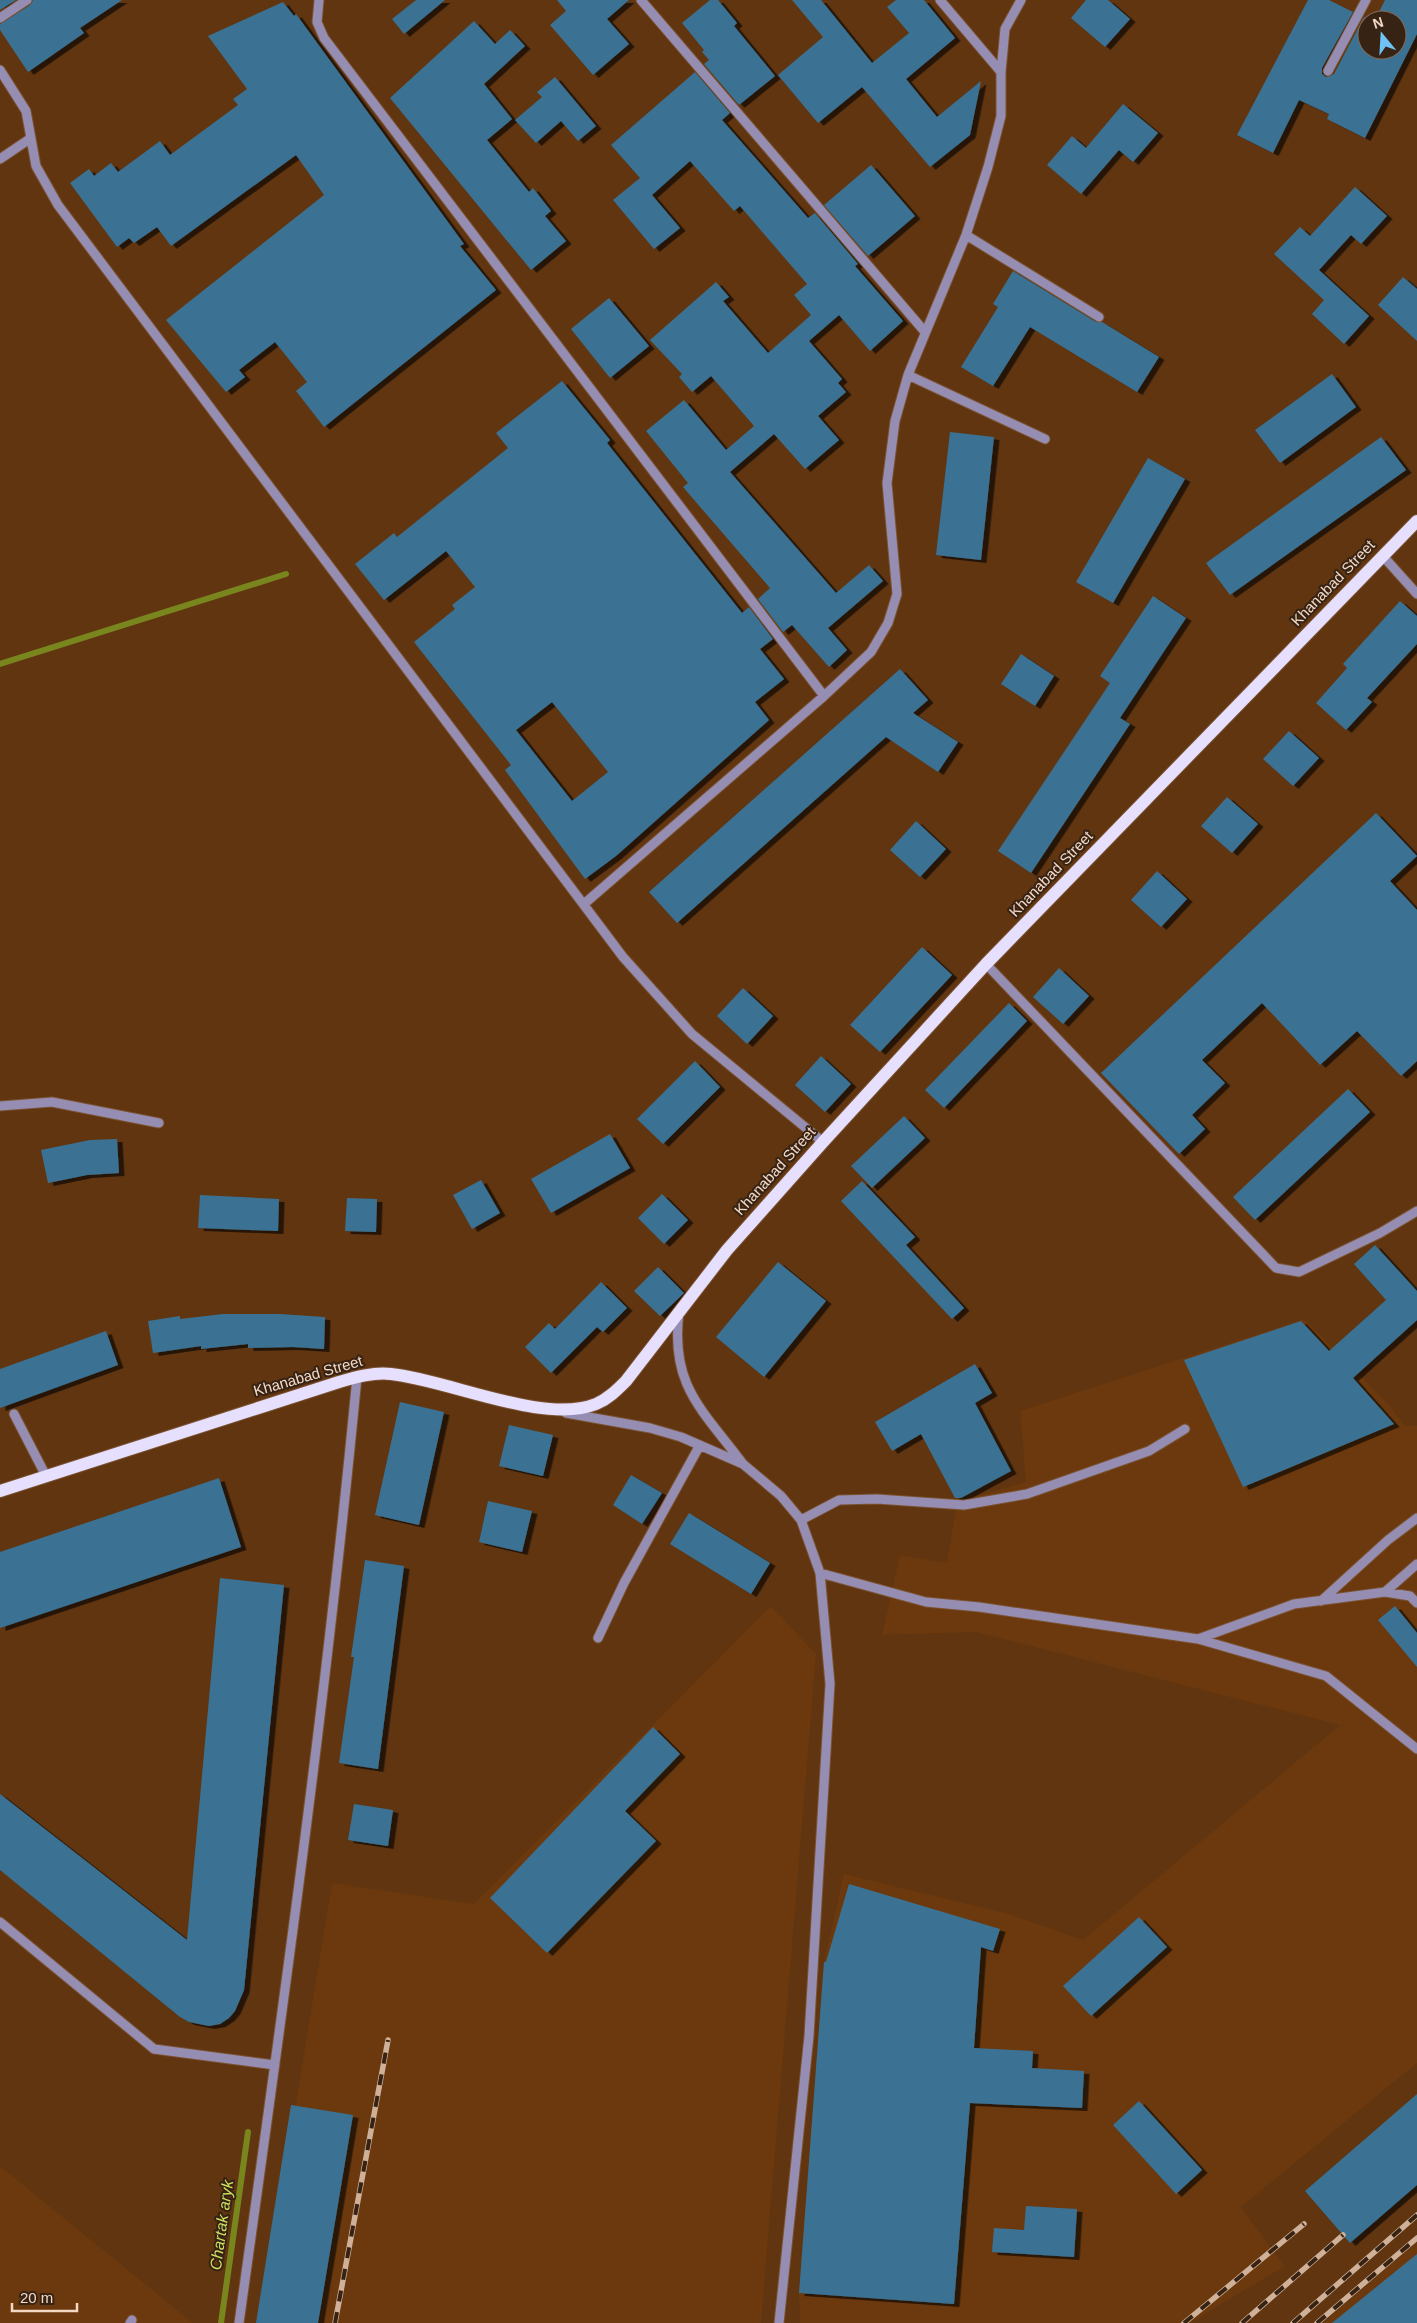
<svg xmlns="http://www.w3.org/2000/svg" width="1417" height="2323" viewBox="0 0 1417 2323" font-family="Arial,sans-serif">
  <style>
    .built { fill: #6b390d }
    .lines { fill: none; stroke-linecap: round; stroke-linejoin: round }
    .stream { stroke: #79861e; stroke-width: 6 }
    .building { fill: #3a7294; fill-rule: evenodd; filter: url(#shadow) }
    .minor-casing { stroke: #7a5231; stroke-width: 11 }
    .major-casing { stroke: #7a5231; stroke-width: 14 }
    .minor { stroke: #968db2; stroke-width: 9 }
    .major { stroke: #e6dffe; stroke-width: 12 }
    .rail-casing { stroke: #cfb099; stroke-width: 5.5 }
    .rail { stroke: #372314; stroke-width: 4; stroke-dasharray: 11; stroke-linecap: butt }
    .labels { text-anchor: middle; stroke-width: 4; stroke-linejoin: round; paint-order: stroke }
    .street-label { font-size: 15px; fill: #f3d8c5; stroke: #372314 }
    .water-label { font-size: 16px; font-style: italic; fill: #ccdf5e; stroke: #372314 }
  </style>
  <defs>
    <filter id="shadow"><feDropShadow dx="5.5" dy="3" stdDeviation="0" flood-color="#0009"/></filter>
  </defs>
  <rect width="100%" height="100%" fill="#603510"/>
  <path class="built" d="M1304,1319L1391,1407L1405,1426H1417V2063L1241,2207L1285,2266L1190,2323H800L799,2293L824,1962L844,1874L1009,1914L1083,1940L1340,1725L976,1632L882,1635L900,1555L947,1563L957,1501L1026,1482L1020,1411Z
    M771,1606L816,1654L761,2323H260L332,1883L474,1904Z
    M0,2166L193,2323H0Z
    M1417,2242V2323H1323Z"/>
  <g class="lines">
    <path class="stream" d="M0,664L286,574
      M221,2323L248,2132"/>
  </g>
  <path class="building" d="M0,0H16L0,10Z
    M33,0H122L80,28L84,33L28,72L0,30V24L30,5Z
    M416,0H445L404,34L392,19Z
    M557,0H629L607,19L629,44L593,75L550,25L566,11Z
    M710,0H718L737,23L734,26L775,76L739,105L704,64L709,60L702,52L704,50L682,23Z
    M792,0H821L872,63L909,33L887,7L896,0H924L955,38L906,79L937,117L981,81L970,135L930,167L862,87L818,123L778,75L823,37Z
    M1086,0H1108L1130,19L1105,47L1071,18Z
    M1308,0H1329L1353,12L1322,68V74L1326,77L1334,74L1364,17L1369,20H1367V50H1397V20H1375L1385,0H1417V34L1365,138L1327,119L1329,114L1299,100L1273,153L1237,135Z
    M283,2L294,16L296,14L464,244L460,246L496,290L324,427L296,391L307,382L275,342L239,370L245,377L226,392L166,320L324,195L296,155L171,246L157,227L134,243L129,238L117,247L70,183L89,169L94,176L111,163L118,172L160,141L170,155L238,105L233,99L247,89L208,36Z
    M474,21L495,44L510,30L525,46L484,84L512,119L487,140L529,192L533,188L551,211L545,216L566,241L531,270L390,98Z
    M695,72L730,113L722,120L808,218L815,213L858,264L855,266L903,321L870,351L839,315L809,341L842,379L838,383L846,392L818,416L839,440L805,469L774,434L730,472L836,593L869,565L883,581L828,628L847,650L829,667L792,625L783,632L758,599L770,588L683,487L688,483L646,431L684,400L726,450L754,426L711,376L692,392L679,377L682,374L650,340L716,282L729,297L723,301L768,353L811,315L794,295L807,284L740,206L734,211L690,161L652,195L680,228L654,249L613,200L640,178L611,145Z
    M555,77L596,126L578,141L561,121L536,143L515,120L542,97L537,92Z
    M1123,104L1158,133L1133,162L1119,150L1081,194L1047,165L1072,136L1086,148Z
    M871,165L915,216L868,256L824,205Z
    M1355,187L1387,216L1361,244L1351,235L1319,270L1369,316L1344,344L1312,314L1324,300L1274,254L1300,227L1310,236Z
    M1013,271L1096,322H1102L1159,357L1137,392L1030,327L993,386L961,367L998,307L993,304Z
    M1403,277L1417,289V341L1378,305Z
    M609,298L649,346L610,378L571,329Z
    M1332,374L1356,407L1280,463L1255,430Z
    M562,381L610,440L607,443L742,613L749,607L773,639L760,649L784,679L755,702L769,720L616,856L585,879L505,770L511,765L414,642L455,609L452,605L475,587L446,551L384,600L355,564L394,533L397,537L508,448L496,433ZM552,702L608,772L572,801L516,730Z
    M950,432L994,437L981,560L936,555Z
    M1381,437L1406,470L1230,595L1206,563Z
    M1148,458L1185,479L1113,603L1076,582Z
    M1153,596L1186,618L1120,718L1130,724L1031,873L998,851L1110,683L1100,676Z
    M1400,601L1417,616V644L1367,698L1372,702L1346,730L1316,703L1347,668L1343,664Z
    M1021,654L1054,676L1035,706L1001,684Z
    M900,669L928,700L913,713L958,742L938,772L886,737L677,923L649,892Z
    M1289,731L1319,758L1293,786L1263,759Z
    M1227,797L1258,824L1232,853L1201,826Z
    M1376,813L1417,856L1390,881L1417,910V1061L1401,1076L1357,1031L1320,1065L1262,1003L1202,1060L1225,1083L1192,1115L1205,1129L1179,1154L1101,1073Z
    M916,821L946,849L920,877L890,850Z
    M1157,871L1187,899L1161,927L1131,900Z
    M922,947L952,975L880,1052L850,1025Z
    M1059,968L1089,996L1063,1024L1033,997Z
    M743,988L773,1016L747,1044L717,1016Z
    M1009,1003L1027,1021L944,1108L925,1090Z
    M821,1056L851,1084L825,1112L795,1085Z
    M695,1061L720,1087L663,1144L637,1119Z
    M1348,1089L1370,1112L1255,1220L1233,1197Z
    M904,1116L925,1138L872,1188L851,1166Z
    M610,1134L630,1168L551,1213L531,1179Z
    M117,1139L119,1173L87,1175L48,1183L41,1150L90,1140Z
    M481,1180L500,1213L472,1229L453,1195Z
    M862,1181L915,1237L906,1245L964,1308L952,1319L841,1201Z
    M662,1194L688,1220L664,1244L638,1218Z
    M200,1195L279,1199L278,1231L198,1228Z
    M347,1198L377,1199L376,1232L345,1231Z
    M1375,1245L1417,1291V1320L1353,1378L1394,1424L1243,1487L1184,1360L1301,1321L1329,1351L1386,1300L1354,1264Z
    M778,1262L826,1301L764,1377L716,1337Z
    M658,1267L684,1293L660,1316L634,1291Z
    M601,1282L627,1308L603,1332L597,1327L551,1373L525,1347L549,1323L555,1329Z
    M223,1314H280L325,1317L324,1349L293,1347L248,1348V1344L201,1349V1346L153,1353L148,1321L180,1316V1319Z
    M106,1331L118,1365L0,1408V1369Z
    M975,1364L992,1393L975,1403L1011,1471L961,1498H955L921,1434L892,1451L875,1422Z
    M400,1402L444,1412L419,1525L375,1515Z
    M509,1425L553,1435L543,1476L499,1466Z
    M631,1475L662,1493L642,1524L613,1505Z
    M219,1478L241,1547L0,1628V1552Z
    M488,1501L532,1511L522,1552L479,1542Z
    M689,1513L770,1563L751,1594L670,1544Z
    M365,1560L404,1566L378,1769L339,1763L354,1657H351Z
    M220,1578L284,1585L244,1990L235,2011L229,2018L220,2024L209,2026L189,2022L180,2017L0,1870V1794L187,1940Z
    M1395,1606L1417,1633V1667L1378,1620Z
    M653,1727L680,1754L625,1811L656,1841L547,1953L490,1898Z
    M354,1804L393,1810L388,1846L348,1840Z
    M849,1884L1000,1929L993,1951L981,1947L974,2048L1033,2051L1032,2068L1084,2071L1082,2108L970,2103L954,2304L799,2293L824,1962H826Z
    M1139,1917L1167,1947L1091,2016L1063,1986Z
    M1417,2094V2185L1350,2243L1305,2191Z
    M1139,2101L1202,2170L1176,2194L1113,2125Z
    M291,2105L353,2115L318,2323H256Z
    M1026,2206L1077,2209L1074,2257L992,2252L994,2228L1024,2230Z
    M1417,2254V2323H1332Z"/>
  <g class="lines">
    <defs>
      <path id="minor" d="M319,0L317,22L324,38L824,696
        M641,0L925,332
        M940,0L1001,72
        M0,18L27,0
        M0,70L26,111L36,166L58,205L623,957L692,1034L823,1142
        M1328,71L1366,0
        M0,159L31,138
        M966,235L1099,317
        M908,375L1045,439
        M1382,555L1417,594
        M584,904L824,696L871,652L888,623L897,594L887,483L895,421L908,375L966,235L988,167L1001,116V72L1005,29L1021,0
        M986,964L1276,1268L1299,1272L1380,1233L1417,1211
        M0,1106L52,1102L159,1123
        M566,1413L650,1428L681,1437L743,1464C702,1409 670,1386 679,1312
        M14,1414L46,1476
        M743,1464L781,1496L801,1520L820,1573L830,1684L809,2036L779,2323
        M801,1520L839,1500L877,1499L964,1505L1027,1494L1149,1451L1185,1429
        M820,1573L926,1602L979,1607L1198,1639L1326,1676L1417,1749
        M1385,1592L1417,1564
        M1321,1601L1388,1540L1417,1518
        M598,1638L624,1583L700,1445
        M1198,1639L1294,1604L1385,1592L1410,1596L1417,1603
        M0,1922L154,2049L275,2065
        M130,2323L132,2320
        M239,2323C283,2009 327,1693 357,1377"/>
      <path id="major" d="M0,1491L339,1382C356,1377 374,1372 391,1374C449,1380 544,1425 596,1404C608,1399 617,1390 626,1381L727,1250L823,1142L986,964L1417,521"/>
    </defs>
    <use href="#minor" class="minor-casing"/>
    <use href="#major" class="major-casing"/>
    <use href="#minor" class="minor"/>
    <use href="#major" class="major"/>
    <defs>
      <path id="rail" d="M335,2323L388,2040
        M1184,2323L1304,2224
        M1242,2323L1343,2235
        M1293,2323L1417,2215
        M1317,2323L1417,2238"/>
    </defs>
    <use href="#rail" class="rail-casing"/>
    <use href="#rail" class="rail"/>
  </g>
  <g class="labels">
    <g class="street-label">
      <text transform="translate(1333 583) rotate(-46)" y="5">Khanabad Street</text>
      <text transform="translate(1051 874) rotate(-46)" y="5">Khanabad Street</text>
      <text transform="translate(775 1171) rotate(-48)" y="5">Khanabad Street</text>
      <text transform="translate(308 1376) rotate(-16)" y="5">Khanabad Street</text>
    </g>
    <g class="water-label">
      <text transform="translate(221 2225) rotate(-82)" y="6">Chartak aryk</text>
    </g>
  </g>
  <g transform="translate(1382 35) rotate(342)"><circle r="24" fill="#372314" stroke="#826b5b"/>
  <path d="M0-4L9 19L0 12L-9 19Z" fill="#6fc2f4"/>
  <text y="-8" font-size="14" font-weight="bold" text-anchor="middle" fill="#f3d8c5">N</text>
  </g>
  <path d="M12 2303v8h65v-8" fill="none" stroke="#f3d8c5" stroke-width="2.5"/>
  <text x="20" y="2303" font-size="15" fill="#f3d8c5" stroke="#372314" stroke-width="4" paint-order="stroke">20 m</text>
</svg>
